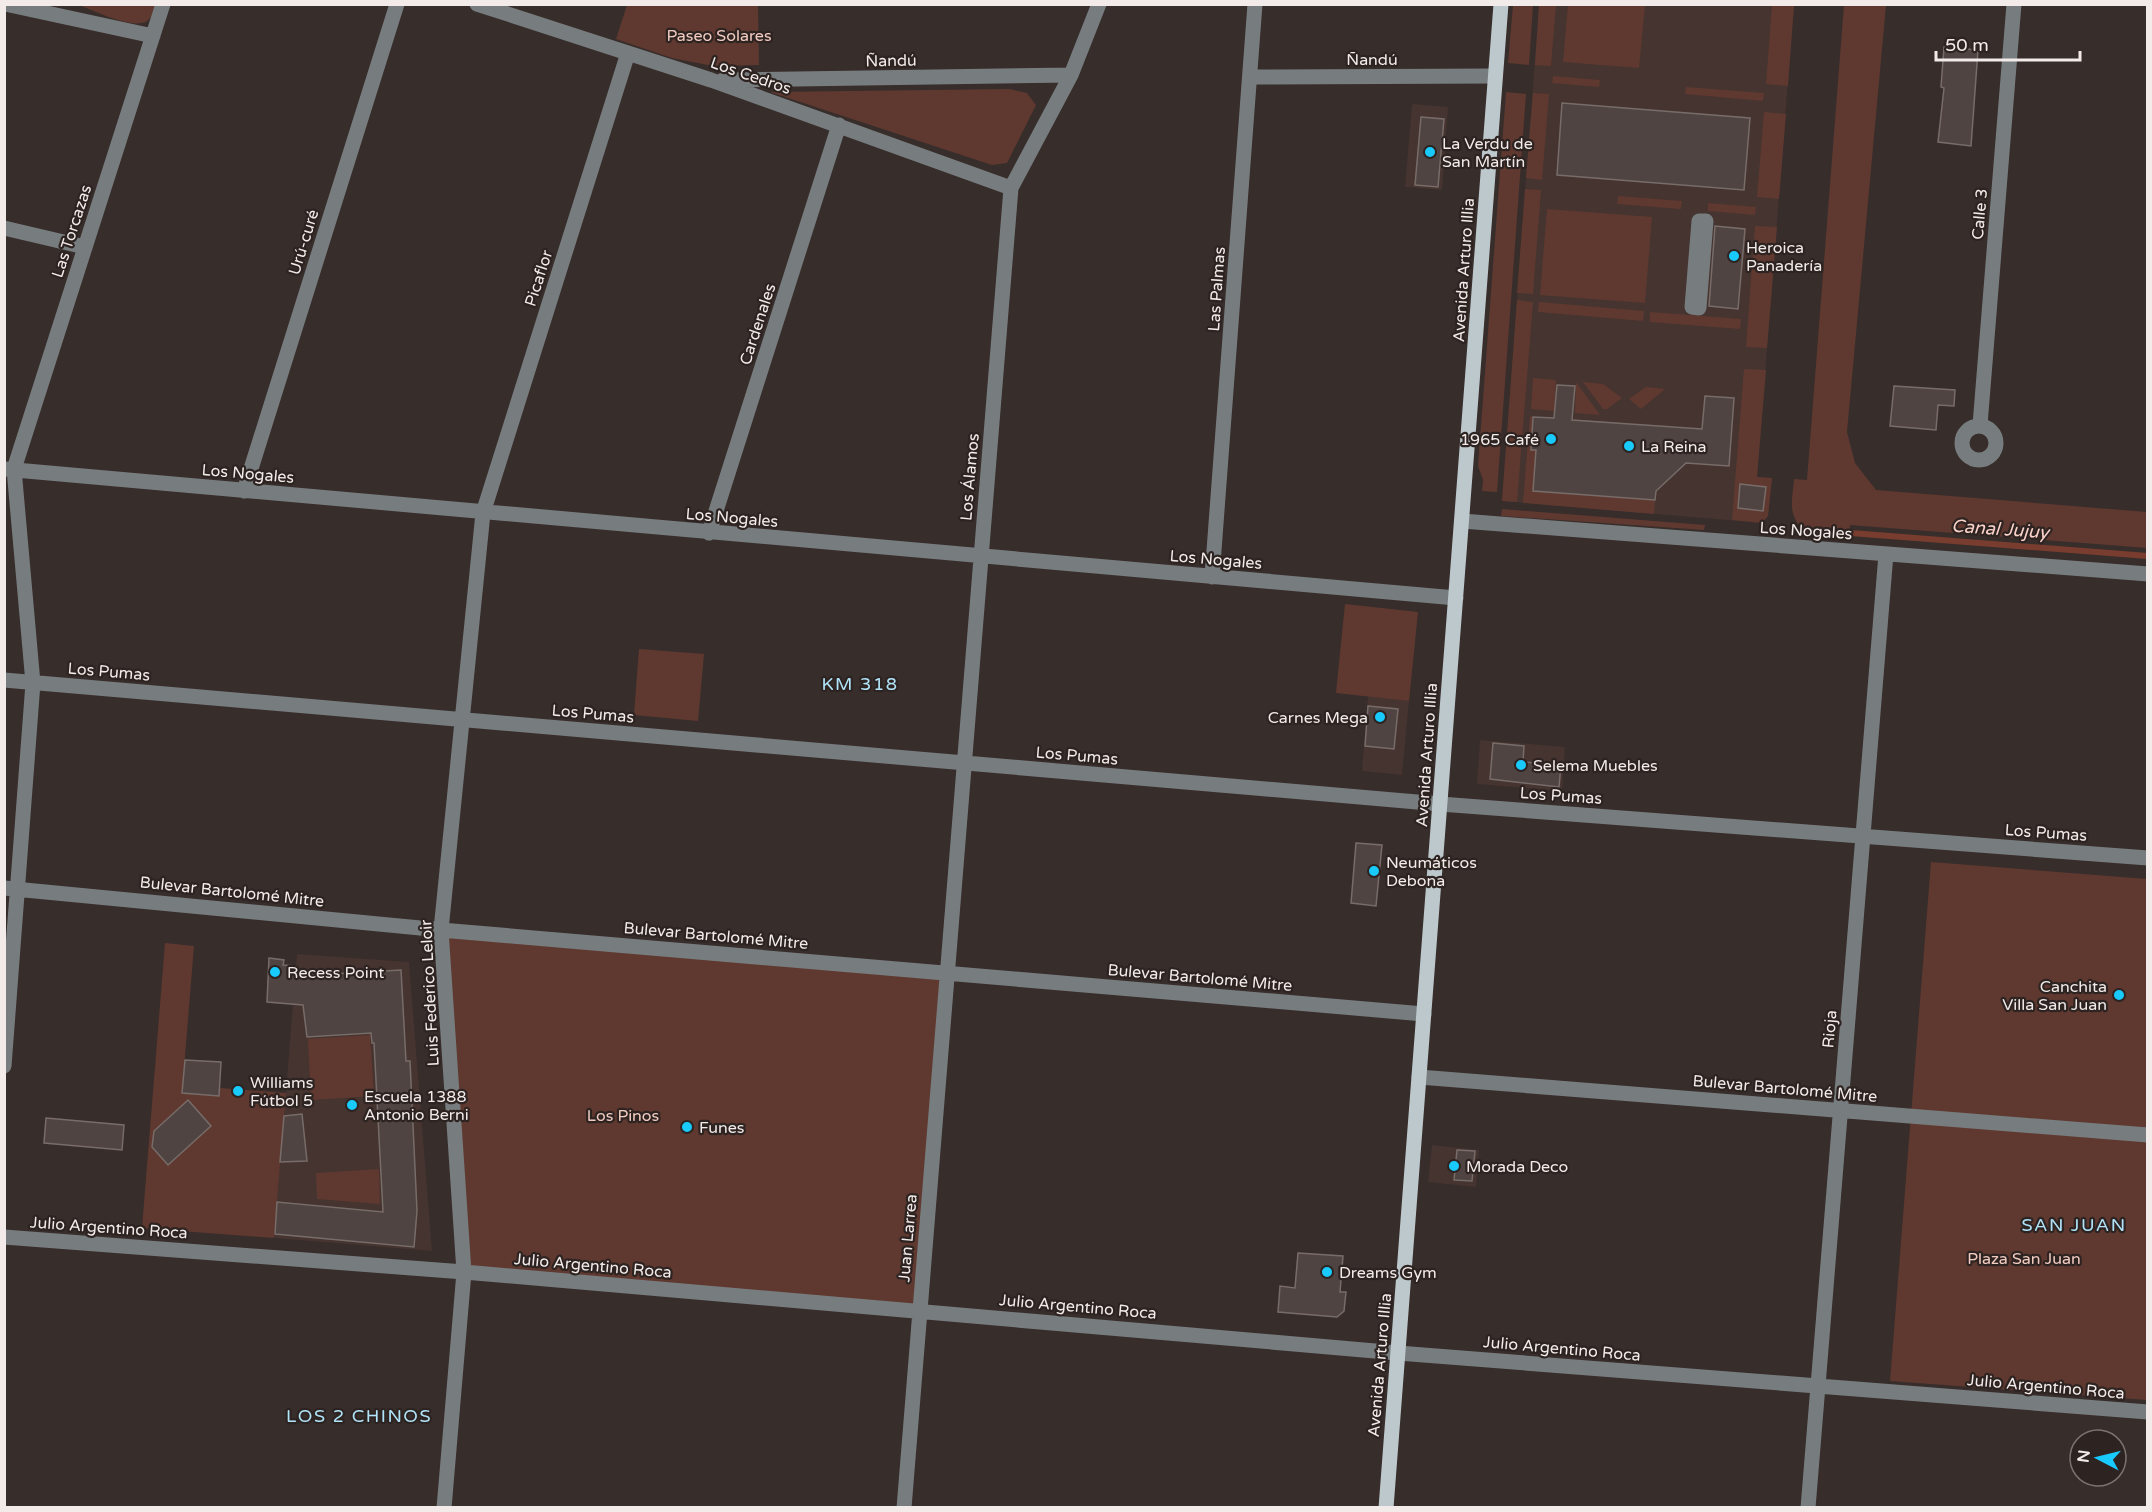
<svg xmlns="http://www.w3.org/2000/svg" width="2152" height="1512" viewBox="0 0 2152 1512" font-family="'Varela Round',sans-serif">
  <style>
    .built { fill: #453430 }
    .green { fill: #5f3930 }
    .lines { fill: none; stroke-linecap: round; stroke-linejoin: round }
    .stream { stroke: #793d2f; stroke-width: 6 }
    .building { fill: #4f4442; stroke: #786c69; stroke-width: 1.5 }
    .minor { stroke: #777c7e; stroke-width: 15 }
    .major { stroke: #bdc8cc; stroke-width: 15 }
    .poi-dot { fill: #19cafc; stroke: #2d2321; stroke-width: 2 }
    .labels { text-anchor: middle; stroke-width: 4.5; stroke-linejoin: round; paint-order: stroke }
    .park-label { font-size: 16px; fill: #f2cbc1; stroke: #2d2321 }
    .street-label { font-size: 16px; fill: #f2ebe9; stroke: #2d2321 }
    .poi-label { font-size: 16px; fill: #f2ebe9; stroke: #2d2321; text-anchor: start }
    .water-label { font-size: 18px; font-style: italic; fill: #fad2c9; stroke: #2d2321 }
    .neighbourhood-label { font-size: 18px; letter-spacing: 1.5px; fill: #b1e4f9; stroke: #2d2321 }
  </style>
  <rect width="100%" height="100%" fill="#372d2b"/>
  <path class="built" d="M1539,5H1794L1757,477L1772,478L1768,516L1762,523L1502,501Z
    M1412,104L1448,107L1442,190L1405,187Z
    M1368,696L1409,701L1402,775L1362,771Z
    M1480,740L1565,747L1562,791L1477,784Z
    M297,954L409,962L432,1251L274,1238Z
    M1432,1145L1479,1150L1476,1187L1428,1182Z"/>
  <path class="green" d="M79,5H155C154,8 153,15 150,18C140,34 93,10 79,5Z
    M627,5H758L759,65L713,66L672,58L616,39Z
    M1513,5H1533L1529,65L1508,63Z
    M1539,5H1556L1551,66L1535,65Z
    M1568,5H1645L1639,68L1563,62Z
    M1772,5H1794L1788,86L1766,84Z
    M1844,5H1886L1847,432L1855,463L1876,490L2147,512V548L1850,525L1849,540L1806,534C1787,513 1792,505 1794,479L1807,480Z
    M1553,76L1600,80L1599,87L1552,83Z
    M1686,87L1764,93L1763,101L1685,94Z
    M1010,89L1027,93L1036,105L1007,163L992,165L770,92Z
    M1506,92L1526,94L1497,492L1482,491L1483,480L1478,466Z
    M1533,93L1549,94L1542,180L1526,178Z
    M1764,112L1786,114L1779,199L1757,197Z
    M1525,189L1541,190L1533,294L1517,293Z
    M1618,196L1682,201L1681,209L1617,204Z
    M1708,203L1756,207L1755,215L1708,211Z
    M1547,209L1652,217L1645,303L1540,295Z
    M1755,226L1777,227L1767,348L1746,347Z
    M1517,300L1533,302L1517,502L1502,501Z
    M1539,302L1644,311L1643,321L1538,312Z
    M1650,312L1741,319L1740,329L1650,322Z
    M1744,369L1766,370L1757,477L1772,478L1768,516L1762,523L1732,520Z
    M1533,378L1556,380L1554,411L1531,409Z
    M1576,382L1600,415L1575,413Z
    M1583,382L1603,384L1622,398L1607,409H1603Z
    M1646,387L1665,389L1641,409L1629,399Z
    M1530,416L1533,417L1531,449L1536,450L1533,491L1655,500L1654,514L1523,503Z
    M1502,509L1705,525L1704,530L1501,516Z
    M1345,604L1418,612L1409,701L1336,693Z
    M639,649L704,654L698,721L634,715Z
    M1931,862L2147,879V1400L1890,1381Z
    M441,930L946,972L919,1311L464,1272Z
    M165,943L194,946L182,1093L218,1096L219,1088L286,1093L274,1238L142,1228Z
    M370,1035L374,1096L311,1100L308,1039Z
    M379,1169L380,1204L317,1199L316,1173Z"/>
  <g class="lines">
    <path class="stream" d="M1851,533L2148,556"/>
  </g>
  <path class="building" d="M1944,47L1978,50L1971,146L1938,142L1944,88L1941,87Z
    M1562,103L1750,118L1744,190L1557,175Z
    M1421,117L1444,119L1438,187L1415,185Z
    M1715,226L1745,229L1738,309L1709,306Z
    M1557,385L1575,386L1572,420L1702,429L1705,396L1734,398L1729,466L1686,463L1656,491L1655,500L1533,491L1536,450H1531L1533,417L1554,418Z
    M1894,386L1955,390L1954,406L1938,405L1936,430L1890,426Z
    M1740,484L1766,487L1763,511L1738,508Z
    M1368,706L1398,709L1394,749L1365,746Z
    M1493,743L1524,746L1523,762L1561,765L1559,787L1490,779Z
    M1356,843L1382,845L1376,906L1351,903Z
    M269,958L284,960L283,965L296,966L295,976L401,970L406,1061H410L417,1211L414,1247L275,1234L277,1202L383,1212L374,1043H372L371,1033L307,1037L303,1005L267,1002Z
    M185,1060L221,1062L219,1096L182,1093Z
    M188,1100L211,1126L168,1165L152,1147L154,1131Z
    M302,1114L307,1161L280,1162L284,1116Z
    M46,1118L124,1125L122,1150L44,1143Z
    M1457,1150L1475,1151L1472,1181L1454,1180Z
    M1298,1253L1343,1256L1340,1292H1346L1344,1311L1337,1317L1278,1312L1280,1286L1295,1288Z"/>
  <g class="lines">
    <path class="minor" d="M5,4L153,36
      M477,4L711,80L1011,188
      M1250,77L1495,76
      M723,80L1071,75
      M1699,221H1706L1699,308L1692,307Z
      M4,228L85,247
      M1980,425L2014,4
      M1962 443a17 17 0 1 1 34 0a17 17 0 1 1-34 0Z
      M4,469L1456,598
      M244,491L397,4
      M1462,521L2148,574
      M709,533L839,125
      M1212,577L1255,4
      M4,680L1440,804L2148,858
      M4,888L441,930L1424,1014
      M4,1066L33,683L14,469L163,4
      M1419,1077L2148,1135
      M4,1237L464,1272L1398,1353L2148,1412
      M444,1508L464,1272L441,930L483,513L628,53
      M904,1508L1011,188L1071,75L1099,4
      M1808,1508L1886,554"/>
    <path class="major" d="M1386,1508L1501,4"/>
  </g>
  <g class="poi-dot">
    <circle cx="1430" cy="152" r="6"/>
    <circle cx="1734" cy="256" r="6"/>
    <circle cx="1551" cy="439" r="6"/>
    <circle cx="1629" cy="446" r="6"/>
    <circle cx="1380" cy="717" r="6"/>
    <circle cx="1521" cy="765" r="6"/>
    <circle cx="1374" cy="871" r="6"/>
    <circle cx="275" cy="972" r="6"/>
    <circle cx="2119" cy="995" r="6"/>
    <circle cx="238" cy="1091" r="6"/>
    <circle cx="352" cy="1105" r="6"/>
    <circle cx="687" cy="1127" r="6"/>
    <circle cx="1454" cy="1166" r="6"/>
    <circle cx="1327" cy="1272" r="6"/>
  </g>
  <g class="labels">
    <g class="park-label">
      <text x="719" y="41">Paseo Solares</text>
      <text x="623" y="1121">Los Pinos</text>
      <text x="2024" y="1264">Plaza San Juan</text>
    </g>
    <g class="street-label">
      <text x="1372" y="65">Ñandú</text>
      <text transform="translate(891 60) rotate(-1)" y="6">Ñandú</text>
      <text transform="translate(751 75) rotate(19)" y="6">Los Cedros</text>
      <text transform="translate(1979 214) rotate(-85)" y="6">Calle 3</text>
      <text transform="translate(71 231) rotate(-72)" y="6">Las Torcazas</text>
      <text transform="translate(303 242) rotate(-73)" y="6">Urú-curé</text>
      <text transform="translate(1463 270) rotate(-86)" y="6">Avenida Arturo Illia</text>
      <text transform="translate(538 278) rotate(-72)" y="6">Picaflor</text>
      <text transform="translate(1216 289) rotate(-86)" y="6">Las Palmas</text>
      <text transform="translate(757 324) rotate(-72)" y="6">Cardenales</text>
      <text transform="translate(248 473) rotate(5)" y="6">Los Nogales</text>
      <text transform="translate(969 477) rotate(-85)" y="6">Los Álamos</text>
      <text transform="translate(732 517) rotate(5)" y="6">Los Nogales</text>
      <text transform="translate(1806 530) rotate(4)" y="6">Los Nogales</text>
      <text transform="translate(1216 559) rotate(5)" y="6">Los Nogales</text>
      <text transform="translate(109 671) rotate(5)" y="6">Los Pumas</text>
      <text transform="translate(593 713) rotate(5)" y="6">Los Pumas</text>
      <text transform="translate(1077 755) rotate(5)" y="6">Los Pumas</text>
      <text transform="translate(1426 755) rotate(-86)" y="6">Avenida Arturo Illia</text>
      <text transform="translate(1561 795) rotate(4)" y="6">Los Pumas</text>
      <text transform="translate(2046 832) rotate(4)" y="6">Los Pumas</text>
      <text transform="translate(232 891) rotate(6)" y="6">Bulevar Bartolomé Mitre</text>
      <text transform="translate(716 935) rotate(5)" y="6">Bulevar Bartolomé Mitre</text>
      <text transform="translate(1200 977) rotate(5)" y="6">Bulevar Bartolomé Mitre</text>
      <text transform="translate(429 993) rotate(-93)" y="6">Luis Federico Leloir</text>
      <text transform="translate(1829 1029) rotate(-85)" y="6">Rioja</text>
      <text transform="translate(1785 1088) rotate(5)" y="6">Bulevar Bartolomé Mitre</text>
      <text transform="translate(109 1227) rotate(4)" y="6">Julio Argentino Roca</text>
      <text transform="translate(907 1238) rotate(-85)" y="6">Juan Larrea</text>
      <text transform="translate(593 1265) rotate(5)" y="6">Julio Argentino Roca</text>
      <text transform="translate(1078 1306) rotate(5)" y="6">Julio Argentino Roca</text>
      <text transform="translate(1562 1348) rotate(5)" y="6">Julio Argentino Roca</text>
      <text transform="translate(1379 1365) rotate(-85)" y="6">Avenida Arturo Illia</text>
      <text transform="translate(2046 1386) rotate(5)" y="6">Julio Argentino Roca</text>
    </g>
    <g class="poi-label">
      <text x="1442" y="149">La Verdu de<tspan x="1442" dy="18">San Martín</tspan></text>
      <text x="1746" y="253">Heroica<tspan x="1746" dy="18">Panadería</tspan></text>
      <text x="1539" y="445" text-anchor="end">1965 Café</text>
      <text x="1641" y="452">La Reina</text>
      <text x="1368" y="723" text-anchor="end">Carnes Mega</text>
      <text x="1533" y="771">Selema Muebles</text>
      <text x="1386" y="868">Neumáticos<tspan x="1386" dy="18">Debona</tspan></text>
      <text x="287" y="978">Recess Point</text>
      <text x="2107" y="992" text-anchor="end">Canchita<tspan x="2107" dy="18">Villa San Juan</tspan></text>
      <text x="250" y="1088">Williams<tspan x="250" dy="18">Fútbol 5</tspan></text>
      <text x="364" y="1102">Escuela 1388<tspan x="364" dy="18">Antonio Berni</tspan></text>
      <text x="699" y="1133">Funes</text>
      <text x="1466" y="1172">Morada Deco</text>
      <text x="1339" y="1278">Dreams Gym</text>
    </g>
    <g class="water-label">
      <text transform="translate(2000 529) rotate(4)" y="6">Canal Jujuy</text>
    </g>
    <g class="neighbourhood-label">
      <text x="860" y="690">KM 318</text>
      <text x="2074" y="1231">SAN JUAN</text>
      <text x="359" y="1422">LOS 2 CHINOS</text>
    </g>
  </g>
  <rect width="2152" height="1512" fill="none" stroke="#f2ebe9" stroke-width="12"/>
  <g transform="translate(2098 1458) rotate(277)"><circle r="28" fill="#2d2321" stroke="#7c7371" stroke-width="1.5"/>
  <path d="M0-4.5L10 22L0 15L-10 22Z" fill="#19cafc"/>
  <text y="-9" font-size="16" font-weight="bold" text-anchor="middle" fill="#f2ebe9">N</text>
  </g>
  <path d="M1936 51v9h144v-9" fill="none" stroke="#f2ebe9" stroke-width="3"/>
  <text x="1945" y="51" font-size="18" fill="#f2ebe9" stroke="#2d2321" stroke-width="4.5" paint-order="stroke">50 m</text>
</svg>
